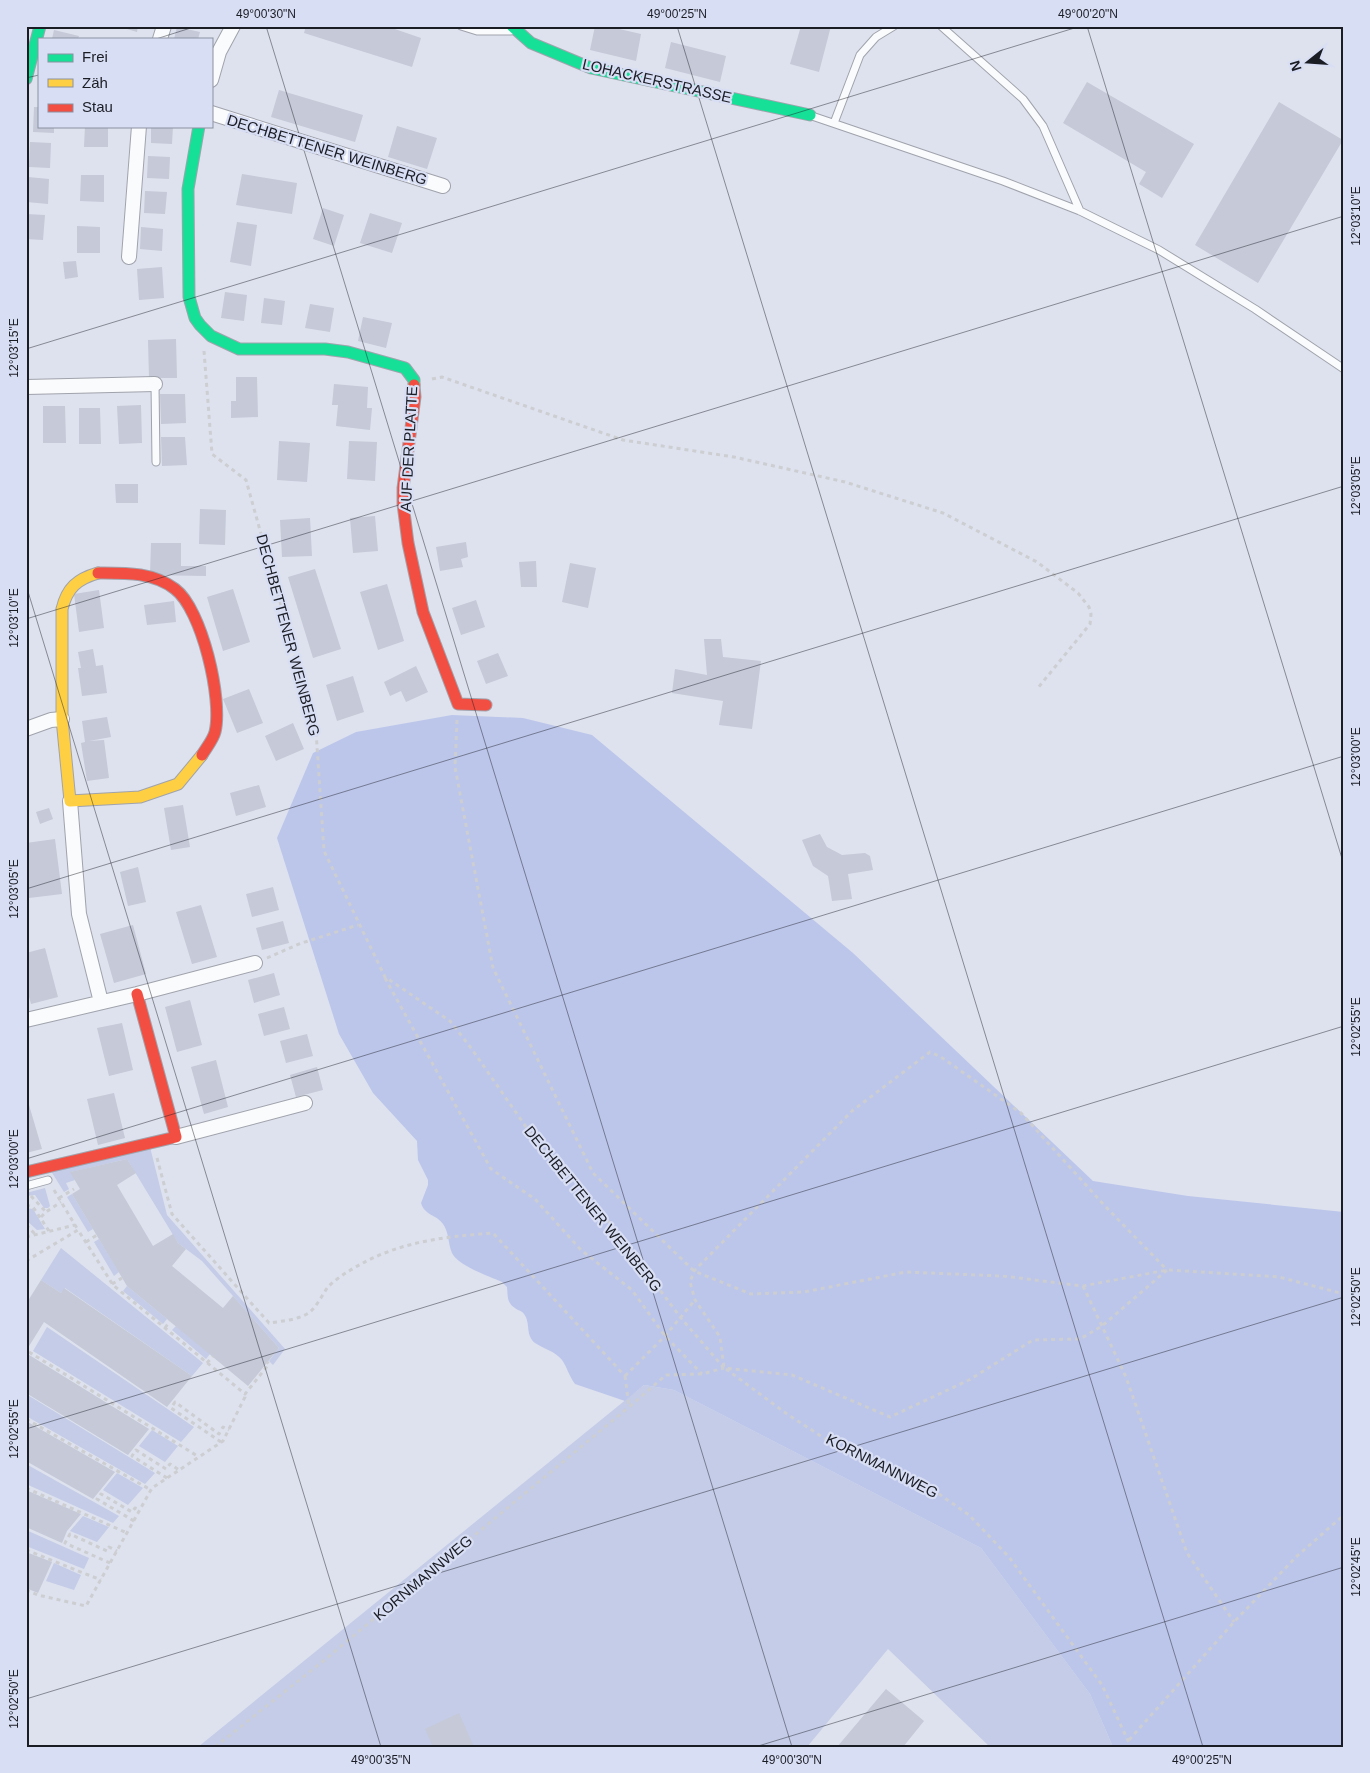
<svg xmlns="http://www.w3.org/2000/svg" width="1370" height="1773" viewBox="0 0 1370 1773" font-family="Arial,sans-serif">
  <style>
    .green { fill: #c4cce7 }
    .forest { fill: #bcc6ea }
    .building { fill: #c5c9d8 }
    .lines { fill: none; stroke-linecap: round; stroke-linejoin: round }
    .lane-casing { stroke: #a0a3ac; stroke-width: 9 }
    .street-casing { stroke: #a0a3ac; stroke-width: 16 }
    .fast-casing { stroke: #a0a3ac; stroke-width: 13 }
    .slow-casing { stroke: #a0a3ac; stroke-width: 13 }
    .jam-casing { stroke: #a0a3ac; stroke-width: 13 }
    .path { stroke: #ccced1; stroke-width: 3; stroke-dasharray: 4 4; stroke-linecap: butt }
    .lane { stroke: #fafbfc; stroke-width: 7 }
    .street { stroke: #fafbfc; stroke-width: 14 }
    .fast { stroke: #16e098; stroke-width: 11 }
    .slow { stroke: #ffcf43; stroke-width: 11 }
    .jam { stroke: #f24e42; stroke-width: 11 }
    .ticks { fill: none; stroke: #1b1d25; stroke-width: 1; stroke-opacity: 0.45 }
    .labels { text-anchor: middle; stroke-width: 4.5; stroke-linejoin: round; paint-order: stroke }
    .street-label { font-size: 15px; fill: #1b1d25; stroke: #d8def4 }
    .neatline { fill: none; stroke: #1b1d25; stroke-width: 2 }
    .ticks-label { font-size: 12px; text-anchor: middle; fill: #1b1d25 }
  </style>
  <rect width="100%" height="100%" fill="#dee2ee"/>
  <path class="green" d="M150,1147L167,1215L285,1349L273,1365L269,1361L279,1348L202,1261L178,1243L127,1159L71,1172L75,1180L66,1183L69,1189L64,1192L51,1171Z
    M45,1188L50,1206L48,1208H44L35,1195L26,1196V1193Z
    M72,1194L93,1229L88,1232L67,1197Z
    M26,1208L33,1209L45,1229L37,1230L26,1220Z
    M99,1239L119,1272L114,1276L94,1242Z
    M61,1248L203,1363L192,1376L65,1288L61,1293L41,1280Z
    M127,1286L167,1319L163,1324L123,1291Z
    M176,1326L210,1354L206,1359L172,1330Z
    M47,1327L194,1427L181,1442L33,1351Z
    M644,1385L674,1390L981,1548L1090,1694L1113,1747H990L888,1649L807,1747H198Z
    M26,1394L155,1473L145,1484L26,1416Z
    M152,1430L178,1446L165,1462L139,1446Z
    M26,1464L119,1516L113,1523L26,1484Z
    M117,1473L143,1488L128,1505L103,1490Z
    M83,1516L109,1527L97,1542L70,1531Z
    M26,1530L89,1558L84,1569L26,1546Z
    M54,1563L81,1575L74,1590L46,1581Z"/>
  <path class="forest" d="M452,715L523,718L592,735L853,953L1093,1181L1188,1196L1344,1212V1747H1113L1090,1694L981,1548L674,1390L644,1385L625,1401L575,1384C569,1376 567,1367 562,1360C555,1351 544,1349 535,1343C525,1335 531,1323 524,1314C523,1312 521,1311 518,1310C507,1304 508,1299 507,1287L502,1282C489,1276 458,1266 452,1253C448,1244 449,1232 443,1224C436,1214 425,1216 421,1203L428,1185V1180L418,1160L417,1141L373,1093L339,1034L277,838L313,753L356,732Z"/>
  <path class="building" d="M117,26H138L137,32Z
    M306,26H386L421,38L412,67L304,33Z
    M595,26H606L641,34L636,61L590,50Z
    M801,26H831L819,72L790,64Z
    M177,27L200,32L198,39H174Z
    M54,30L79,36L78,39H52Z
    M671,42L726,56L720,82L665,68Z
    M1087,82L1194,144L1162,198L1139,184L1146,172L1063,123Z
    M279,90L363,115L355,142L271,117Z
    M1279,102L1343,140L1258,283L1195,245Z
    M34,107H39V126H54V133L33,132Z
    M85,126H108V147H84Z
    M151,126H173L172,144L151,143Z
    M397,126L437,138L427,169L388,157Z
    M30,142L51,143L50,168L29,167Z
    M148,156L170,157L169,179L147,178Z
    M242,174L297,183L292,214L236,205Z
    M81,175H104V202L80,201Z
    M28,177L49,179L48,204L27,202Z
    M145,191L167,192L165,214L144,213Z
    M323,208L344,215L334,246L313,239Z
    M370,213L402,223L392,253L360,243Z
    M26,214L45,215L43,240L26,239Z
    M237,222L257,225L251,266L230,262Z
    M77,226L100,227V253H77Z
    M141,227L163,229L162,251L140,249Z
    M76,261L78,277L65,279L63,262Z
    M162,267L164,298L139,300L137,269Z
    M225,292L247,295L244,321L221,318Z
    M264,298L285,301L282,325L261,323Z
    M310,304L334,308L330,332L305,328Z
    M363,317L392,323L386,348L358,341Z
    M176,339L177,378H149L148,340Z
    M236,377H257L258,417L231,418V401H236Z
    M334,384L368,387L367,408H372L370,430L336,426L338,405H332Z
    M160,394H185L186,423L161,424Z
    M141,405L142,443L119,444L117,406Z
    M43,406H65L66,443H43Z
    M79,408H100L101,444H79Z
    M161,437H185L187,465L162,466Z
    M279,441L310,443L307,482L277,480Z
    M349,441L377,442L375,481L347,479Z
    M115,484H138V503H116Z
    M200,509L226,510L225,545L199,544Z
    M375,516L378,551L353,553L350,518Z
    M310,518L312,556L282,557L280,520Z
    M466,542L468,557L461,559L463,567L440,571L436,547Z
    M151,543H181V566H206V576L150,575Z
    M536,561L537,587H521L519,562Z
    M570,563L596,568L588,608L562,602Z
    M315,569L341,649L313,658L288,577Z
    M387,584L404,641L378,650L360,592Z
    M233,589L250,642L223,651L207,597Z
    M99,590L104,628L79,632L74,594Z
    M476,600L485,627L461,635L452,608Z
    M174,601L176,622L147,625L144,605Z
    M704,639H721L723,657L761,661L752,729L719,725L723,701L672,693L675,669L707,675Z
    M93,649L96,666L103,665L107,693L82,696L78,668H81L78,652Z
    M498,653L508,676L486,684L477,661Z
    M416,666L428,692L406,702L401,691L390,696L384,682Z
    M353,676L364,712L337,721L326,685Z
    M249,689L263,723L237,733L223,699Z
    M107,717L111,737L89,741L104,740L109,778L87,781L81,743L85,742L82,721Z
    M293,723L304,749L276,761L265,736Z
    M259,785L266,807L236,816L230,793Z
    M183,805L190,847L171,850L164,808Z
    M49,808L53,819L40,824L36,812Z
    M820,834L827,847L842,855L865,853L870,856L873,870L848,874L852,899L832,901L828,876L813,866L802,840Z
    M55,839L62,894L29,898L26,872V843Z
    M138,867L146,902L128,906L120,872Z
    M273,887L279,910L252,917L246,894Z
    M201,905L217,957L192,964L176,912Z
    M283,921L289,943L262,950L256,928Z
    M133,925L146,974L114,983L100,934Z
    M45,948L58,997L31,1004L26,986V953Z
    M274,973L280,995L254,1003L248,980Z
    M190,1000L202,1045L177,1052L165,1007Z
    M284,1007L290,1029L264,1036L258,1014Z
    M122,1023L133,1070L109,1076L97,1028Z
    M307,1034L313,1056L286,1063L280,1041Z
    M216,1060L228,1107L204,1114L191,1067Z
    M317,1067L323,1090L296,1097L290,1075Z
    M114,1093L125,1138L98,1145L87,1099Z
    M26,1105H29L42,1149L26,1153Z
    M127,1159L136,1173L117,1185L153,1246L173,1234L178,1243L186,1249L172,1266L223,1308L233,1296L279,1348L248,1386L127,1286L72,1194L80,1189L70,1172Z
    M41,1280L61,1293L64,1288L192,1376L167,1407L44,1322L26,1351V1304Z
    M26,1353L149,1429L128,1455L26,1393Z
    M26,1421L115,1472L93,1499L26,1461Z
    M26,1490L81,1514L67,1531L62,1543L26,1527Z
    M26,1552L52,1562L38,1593L26,1588Z
    M886,1689L924,1721L903,1747H837Z
    M459,1713L474,1747H433L425,1729Z"/>
  <g class="lines">
    <defs>
      <path id="lane" d="M461,26L477,31H511
        M941,26L1023,99L1043,126L1080,211
        M812,116L1003,181L1080,211L1159,250L1255,309L1344,369
        M834,123L860,55L876,37L894,26
        M155,384L156,462
        M26,1186L48,1180"/>
      <path id="street" d="M160,39L164,26
        M211,80L219,52L233,26
        M211,113L443,186
        M129,257L139,126
        M26,387L155,384
        M26,729L51,720L62,719
        M70,801L79,914L101,1002
        M26,1020L137,994L255,963
        M176,1137L305,1103"/>
      <path id="fast" d="M512,26L531,43L591,68L810,115
        M26,79L40,26
        M199,126L188,189L189,297L195,318L200,325L211,336L239,349H325L348,352L405,368L414,380V385"/>
      <path id="slow" d="M98,573C77,579 67,588 62,609V719L70,801L140,797L178,784L202,755"/>
      <path id="jam" d="M414,385L415,397L403,488V504L408,543L423,612L458,704L486,705
        M98,573C125,573 153,572 175,589C202,609 223,700 215,732C213,740 206,748 202,755
        M26,1172L176,1137L137,994"/>
    </defs>
    <use href="#lane" class="lane-casing"/>
    <use href="#street" class="street-casing"/>
    <use href="#fast" class="fast-casing"/>
    <use href="#slow" class="slow-casing"/>
    <use href="#jam" class="jam-casing"/>
    <path class="path" d="M204,351L212,454L246,480L316,731L324,851L385,977L450,1021L471,1048L540,1147L608,1221L681,1318L724,1368L792,1375L890,1417L969,1380L1033,1340L1080,1339L1102,1326L1167,1270L1104,1205L1021,1113L941,1057L930,1052L852,1111L694,1271L690,1282L695,1300L720,1337L724,1368
      M432,379L442,377L623,440L734,457L845,482L943,513L1037,562L1078,593L1089,607L1091,614L1090,624L1037,689
      M457,720L455,767L493,968L593,1173L694,1271L751,1294L804,1292L906,1272L1002,1276L1083,1286L1167,1270L1279,1277L1344,1294
      M267,958L299,944L358,925
      M385,978L491,1169L535,1199L581,1250L632,1290L665,1336L702,1374
      M157,1158L172,1214L269,1323C282,1321 299,1320 310,1312C317,1306 322,1295 328,1287C334,1281 342,1275 349,1271C395,1242 441,1237 493,1233L625,1376
      M54,1190L78,1230
      M31,1196L46,1212
      M59,1198L74,1189
      M26,1205L33,1207L49,1231
      M41,1217L46,1212L61,1202
      M26,1225L36,1235
      M26,1237L75,1225
      M86,1242L97,1235
      M26,1252L31,1258
      M26,1261L78,1230L113,1285L245,1394L269,1364L267,1362
      M112,1284L122,1278
      M1083,1286L1126,1377L1187,1553L1234,1622
      M165,1328L170,1321
      M29,1352L199,1457
      M207,1363L213,1356
      M726,1369L787,1414L844,1451L929,1487L969,1515L1009,1557L1102,1685L1131,1747
      M625,1376L629,1407L666,1375L702,1374L724,1368
      M625,1376L665,1336L695,1300
      M26,1419L151,1490
      M221,1442L171,1408L175,1402L219,1434L223,1427L229,1430
      M167,1478L132,1456L136,1450L166,1469L170,1464L179,1470
      M26,1488L127,1533
      M134,1521L97,1499L101,1494L132,1512L135,1508L140,1510
      M26,1550L101,1580
      M110,1563L65,1543L70,1534L107,1551L109,1547L117,1551
      M26,1590L38,1595L86,1606L152,1488L223,1441L245,1397V1394
      M1129,1740L1234,1622L1297,1556L1344,1515
      M215,1747L322,1662L629,1407"/>
    <use href="#lane" class="lane"/>
    <use href="#street" class="street"/>
    <use href="#fast" class="fast"/>
    <use href="#slow" class="slow"/>
    <use href="#jam" class="jam"/>
  </g>
  <path class="ticks" d="M266,26L792,1747M677,26L1203,1747M1087,26L1344,865M156,39L197,26M26,78L39,75M26,349L1081,26M26,585L381,1747M26,619L1344,216M26,889L1344,486M26,1159L1344,756M26,1429L1344,1026M26,1699L1344,1297M755,1747L1344,1567"/>
  <g class="labels">
    <g class="street-label">
      <text transform="translate(657 81) rotate(13)" y="5">LOHACKERSTRASSE</text>
      <text transform="translate(327 150) rotate(17)" y="5">DECHBETTENER WEINBERG</text>
      <text transform="translate(409 449) rotate(-87)" y="5">AUF DER PLATTE</text>
      <text transform="translate(288 635) rotate(75)" y="5">DECHBETTENER WEINBERG</text>
      <text transform="translate(593 1209) rotate(51)" y="5">DECHBETTENER WEINBERG</text>
      <text transform="translate(882 1466) rotate(27)" y="5">KORNMANNWEG</text>
      <text transform="translate(423 1578) rotate(-40)" y="5">KORNMANNWEG</text>
    </g>
  </g>
  <rect width="1370" height="1773" fill="none" stroke="#d8def4" stroke-width="55"/>
  <rect x="38" y="38" width="175" height="90" fill="#d8def4" stroke="#8c91a1"/>
  <rect x="48" y="54" width="25" height="8" fill="#16e098" stroke="#8c91a1"/>
  <text x="82" y="62" font-size="15" fill="#1b1d25">Frei</text>
  <rect x="48" y="79" width="25" height="8" fill="#ffcf43" stroke="#8c91a1"/>
  <text x="82" y="88" font-size="15" fill="#1b1d25">Zäh</text>
  <rect x="48" y="104" width="25" height="8" fill="#f24e42" stroke="#8c91a1"/>
  <text x="82" y="112" font-size="15" fill="#1b1d25">Stau</text>
  <g transform="translate(1308 62) rotate(253)" stroke="#d8def4" stroke-width="4" paint-order="stroke">
  <path d="M0-4L9 19L0 12L-9 19Z" fill="#1b1d25"/>
  <text y="-8" font-size="14" font-weight="bold" text-anchor="middle" fill="#1b1d25">N</text>
  </g>
  <rect x="28" y="28" width="1314" height="1718" class="neatline"/>
  <g class="ticks-label">
    <text x="266" y="18">49°00'30"N</text>
    <text x="677" y="18">49°00'25"N</text>
    <text x="1088" y="18">49°00'20"N</text>
    <text transform="translate(1356 216) rotate(-90)" y="4">12°03'10"E</text>
    <text transform="translate(14 348) rotate(-90)" y="4">12°03'15"E</text>
    <text transform="translate(1356 486) rotate(-90)" y="4">12°03'05"E</text>
    <text transform="translate(14 618) rotate(-90)" y="4">12°03'10"E</text>
    <text transform="translate(1356 757) rotate(-90)" y="4">12°03'00"E</text>
    <text transform="translate(14 889) rotate(-90)" y="4">12°03'05"E</text>
    <text transform="translate(1356 1027) rotate(-90)" y="4">12°02'55"E</text>
    <text transform="translate(14 1159) rotate(-90)" y="4">12°03'00"E</text>
    <text transform="translate(1356 1297) rotate(-90)" y="4">12°02'50"E</text>
    <text transform="translate(14 1429) rotate(-90)" y="4">12°02'55"E</text>
    <text transform="translate(1356 1567) rotate(-90)" y="4">12°02'45"E</text>
    <text transform="translate(14 1699) rotate(-90)" y="4">12°02'50"E</text>
    <text x="381" y="1764">49°00'35"N</text>
    <text x="792" y="1764">49°00'30"N</text>
    <text x="1202" y="1764">49°00'25"N</text>
  </g>
</svg>
